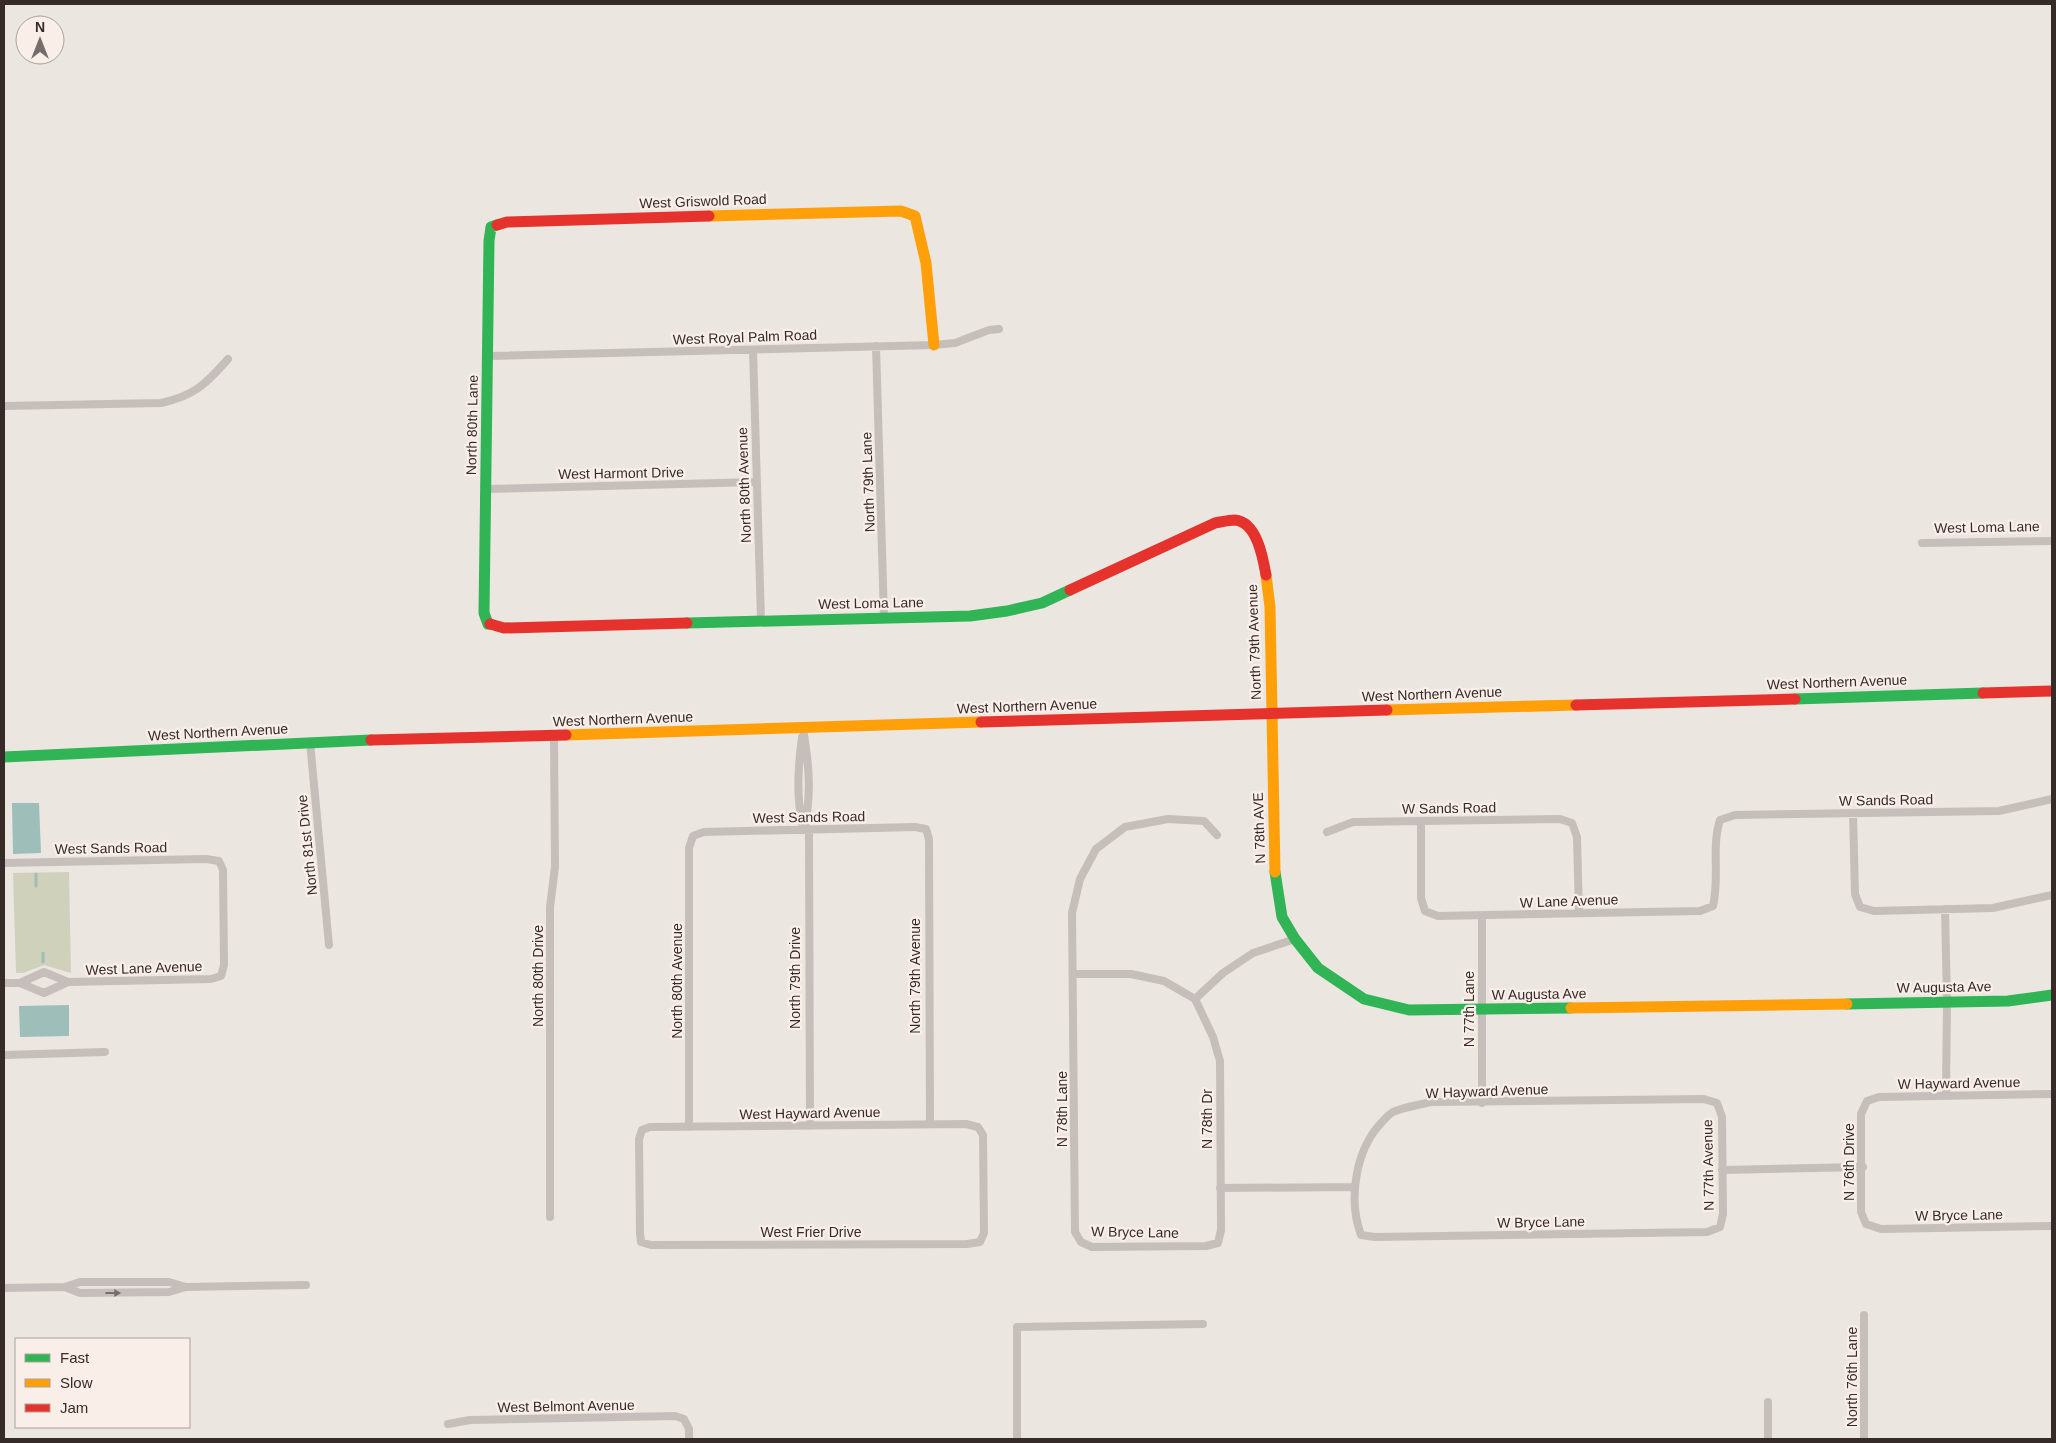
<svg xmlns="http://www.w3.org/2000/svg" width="2056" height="1443" viewBox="0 0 2056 1443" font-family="Arial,sans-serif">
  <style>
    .green { fill: #cfd1bb }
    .water { fill: #9ebeba }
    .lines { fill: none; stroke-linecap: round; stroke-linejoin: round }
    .stream { stroke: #9ebeba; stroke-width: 3 }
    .street { stroke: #c5beba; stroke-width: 8 }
    .fast { stroke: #30b455; stroke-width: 11 }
    .slow { stroke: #ff9f0a; stroke-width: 11 }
    .jam { stroke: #e5322d; stroke-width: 11 }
    .oneway { fill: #766d6a }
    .labels { text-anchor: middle; stroke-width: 4.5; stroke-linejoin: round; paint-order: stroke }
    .street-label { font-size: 14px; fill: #362b28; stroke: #f9efe8 }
  </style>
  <rect width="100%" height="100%" fill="#ece6e1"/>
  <path class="green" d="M69,872L71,973L44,965L23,973H16L13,873Z"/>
  <path class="water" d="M12,803H39L41,853L13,854Z
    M69,1005V1036L20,1037L19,1006Z"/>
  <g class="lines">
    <path class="stream" d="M36,874V886
      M43,953V962"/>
    <path class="street" d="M876,346L884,618
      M753,350L761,620
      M488,356L934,345L955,343L989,330L999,329
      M4,406L161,403C194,396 206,384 228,359
      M486,489L757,482
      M1922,543L2052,541
      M803,729C809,764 812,794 804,830
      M802,737C798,768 796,797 803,828
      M310,742L329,945
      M1853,814L1855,894L1860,907L1874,911L1993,908L2052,895
      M1421,822V898L1425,911L1438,916L1700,911L1713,906C1720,877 1711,848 1720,820L1735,815L1999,811L2052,799
      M809,829L810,1126
      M1327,832L1353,822L1560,819L1572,823L1577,837L1579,912
      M4,863L206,859L219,861L223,870L224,965L221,976L211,979L68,982L44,993L20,983H4
      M1945,909L1947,1002L1946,1095
      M1482,916V1103
      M1074,974H1131L1164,981L1195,999
      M20,983L44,972L68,982
      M1195,999L1213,1037L1220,1061L1221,1230L1218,1243L1206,1246L1092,1247L1081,1242L1075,1232L1072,913L1080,879L1096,849L1125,827L1168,819L1204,821L1217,835
      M1195,999L1223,973L1253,953L1295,939
      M4,1055L105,1052
      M2052,1094L1879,1097L1867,1101L1861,1114V1212L1866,1224L1881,1229L2052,1226
      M1704,1099L1717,1103L1722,1117L1723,1214L1720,1227L1707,1232L1375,1237L1361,1235C1348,1200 1355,1150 1382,1122C1385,1119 1389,1114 1393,1112C1404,1107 1419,1105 1431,1102Z
      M966,1124L978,1127L983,1135L984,1233L980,1242L967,1244L651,1245L641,1242L640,1233L639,1139L642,1130L650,1127Z
      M689,1127V848L693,836L704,832L915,827L926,829L929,839L930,1124
      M1722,1170L1863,1167
      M1220,1188L1355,1187
      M550,1217V907L555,867L554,736
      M65,1287L80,1293L169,1292L186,1287L306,1285
      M4,1288L65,1287L80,1282H169L186,1287
      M448,1424L470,1420L675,1416L684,1419L689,1429V1439
      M1017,1439V1327L1203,1324
      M1768,1439V1402
      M1864,1439V1315"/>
    <path class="fast" d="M687,623L970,616L1007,611L1042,603L1070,590
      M490,624H488L484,613L489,241L491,227L497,225
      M1795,699L1983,693
      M4,757L371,740
      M1275,872L1282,917L1295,939L1318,968L1364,999L1409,1010L1571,1008
      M1847,1004L2008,1001L2052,995"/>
    <path class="slow" d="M709,216L901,211L915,216L926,263L934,345
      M1266,575L1270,607L1275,872
      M1387,710L1576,705
      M566,735L981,722
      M1571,1008L1847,1004"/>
    <path class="jam" d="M497,225L507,222L709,216
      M1070,590L1215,523C1221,522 1229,520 1235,520C1257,522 1263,558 1266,575
      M490,624L504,628L687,623
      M1983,693L2052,691
      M1576,705L1795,699
      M981,722L1387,710
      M371,740L566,735"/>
  </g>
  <defs><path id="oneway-solid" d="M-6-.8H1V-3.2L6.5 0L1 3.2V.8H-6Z" transform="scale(1.25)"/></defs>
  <use class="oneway" href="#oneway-solid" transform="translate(113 1293)"/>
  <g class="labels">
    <g class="street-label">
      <text transform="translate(703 201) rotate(-2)" y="5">West Griswold Road</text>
      <text transform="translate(745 337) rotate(-2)" y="5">West Royal Palm Road</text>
      <text transform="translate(472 425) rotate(-89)" y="5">North 80th Lane</text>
      <text transform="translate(621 473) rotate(-1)" y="5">West Harmont Drive</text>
      <text transform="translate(868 482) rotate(-92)" y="5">North 79th Lane</text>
      <text transform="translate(744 485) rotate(-92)" y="5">North 80th Avenue</text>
      <text transform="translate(1987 527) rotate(-1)" y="5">West Loma Lane</text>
      <text transform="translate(871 603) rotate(-1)" y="5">West Loma Lane</text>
      <text transform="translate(1254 642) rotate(-92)" y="5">North 79th Avenue</text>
      <text transform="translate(1837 682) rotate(-2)" y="5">West Northern Avenue</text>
      <text transform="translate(1432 694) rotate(-2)" y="5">West Northern Avenue</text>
      <text transform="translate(1027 706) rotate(-2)" y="5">West Northern Avenue</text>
      <text transform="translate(623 719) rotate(-2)" y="5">West Northern Avenue</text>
      <text transform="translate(218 732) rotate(-3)" y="5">West Northern Avenue</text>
      <text transform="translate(1886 800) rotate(-1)" y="5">W Sands Road</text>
      <text transform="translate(1449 808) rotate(-1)" y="5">W Sands Road</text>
      <text transform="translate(809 817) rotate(-1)" y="5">West Sands Road</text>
      <text transform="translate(1259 828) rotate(-92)" y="5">N 78th AVE</text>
      <text transform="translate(307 845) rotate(-96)" y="5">North 81st Drive</text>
      <text transform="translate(111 848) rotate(-1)" y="5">West Sands Road</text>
      <text transform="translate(1569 901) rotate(-2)" y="5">W Lane Avenue</text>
      <text transform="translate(144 968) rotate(-2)" y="5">West Lane Avenue</text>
      <text transform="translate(538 976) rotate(-90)" y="5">North 80th Drive</text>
      <text transform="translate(915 976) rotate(-90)" y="5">North 79th Avenue</text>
      <text transform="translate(795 978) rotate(-90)" y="5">North 79th Drive</text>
      <text transform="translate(677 981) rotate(-90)" y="5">North 80th Avenue</text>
      <text transform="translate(1944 987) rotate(-1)" y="5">W Augusta Ave</text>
      <text transform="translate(1539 994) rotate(-1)" y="5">W Augusta Ave</text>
      <text transform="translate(1469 1009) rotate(-90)" y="5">N 77th Lane</text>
      <text transform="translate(1959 1083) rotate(-1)" y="5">W Hayward Avenue</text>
      <text transform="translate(1487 1091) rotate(-2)" y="5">W Hayward Avenue</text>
      <text transform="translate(1062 1109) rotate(-90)" y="5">N 78th Lane</text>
      <text transform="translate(810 1113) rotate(-1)" y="5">West Hayward Avenue</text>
      <text transform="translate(1207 1119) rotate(-90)" y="5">N 78th Dr</text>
      <text transform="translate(1849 1162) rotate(-90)" y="5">N 76th Drive</text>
      <text transform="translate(1708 1165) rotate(-91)" y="5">N 77th Avenue</text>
      <text transform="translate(1959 1215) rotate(-1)" y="5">W Bryce Lane</text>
      <text transform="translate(1541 1222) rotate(-1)" y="5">W Bryce Lane</text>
      <text x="811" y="1237">West Frier Drive</text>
      <text transform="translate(1135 1232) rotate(1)" y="5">W Bryce Lane</text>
      <text transform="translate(1852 1377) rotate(-90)" y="5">North 76th Lane</text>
      <text transform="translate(566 1406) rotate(-1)" y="5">West Belmont Avenue</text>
    </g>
  </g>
  <rect width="2056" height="1443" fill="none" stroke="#362b28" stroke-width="10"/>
  <rect x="15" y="1338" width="175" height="90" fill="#f9efe8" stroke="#aba19b"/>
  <rect x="25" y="1354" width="25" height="8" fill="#30b455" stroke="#aba19b"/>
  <text x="60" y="1363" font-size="15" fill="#362b28">Fast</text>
  <rect x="25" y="1379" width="25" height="8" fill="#ff9f0a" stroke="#aba19b"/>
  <text x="60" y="1388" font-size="15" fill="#362b28">Slow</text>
  <rect x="25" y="1404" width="25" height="8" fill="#e5322d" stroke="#aba19b"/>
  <text x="60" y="1413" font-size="15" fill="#362b28">Jam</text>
  <g transform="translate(40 40)"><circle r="24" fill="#f9efe8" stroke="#aba19b"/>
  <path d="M0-4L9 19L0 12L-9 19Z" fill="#766c69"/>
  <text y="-8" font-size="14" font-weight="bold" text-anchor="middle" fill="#362b28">N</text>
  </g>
</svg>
